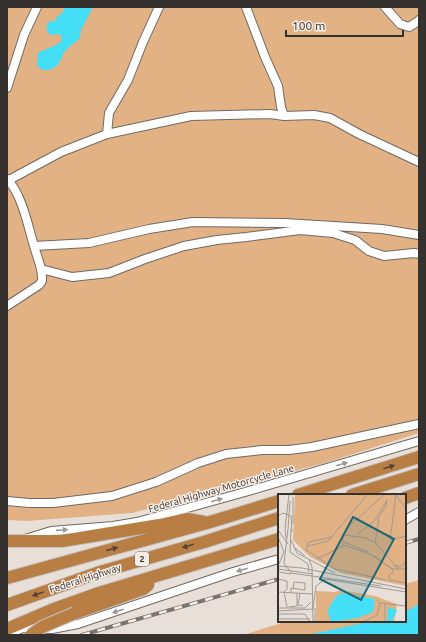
<svg xmlns="http://www.w3.org/2000/svg" width="426" height="642" viewBox="0 0 426 642" font-family="Ubuntu,sans-serif">
  <style>
    .green { fill: #e2b285 }
    .water { fill: #44def7 }
    .lines { fill: none; stroke-linecap: round; stroke-linejoin: round }
    .minor-casing { stroke: #706962; stroke-width: 10 }
    .highway-casing { stroke: #c2c1c0; stroke-width: 14 }
    .minor { stroke: #fff; stroke-width: 8 }
    .highway { stroke: #b87e44; stroke-width: 12 }
    .rail-casing { stroke: #79746f; stroke-width: 4 }
    .rail { stroke: #f6ede5; stroke-width: 2.5; stroke-dasharray: 8; stroke-linecap: butt }
    .highway-bridge-casing { stroke: #c2c1c0; stroke-width: 14; stroke-linecap: butt }
    .highway-bridge { stroke: #b87e44; stroke-width: 12 }
    .oneway { fill: #9a9896 }
    .oneway2 { fill: #554434 }
    .labels { text-anchor: middle; stroke-width: 3; stroke-linejoin: round; paint-order: stroke }
    .shield { fill: #f6ede5; stroke: #6e6965; stroke-width: 1 }
    .shield-label { font-size: 9px; font-weight: bold; fill: #34312e }
    .street-label { font-size: 10px; fill: #34312e; stroke: #f6ede5 }
    .inset-road { fill: none; stroke: #a09a94; stroke-width: 1 }
    .view { fill: #1e6874; fill-opacity: 0.15; stroke: #1e6874; stroke-width: 2 }
    .inset-edge { fill: none; stroke: #34312e; stroke-width: 2 }
  </style>
  <rect width="100%" height="100%" fill="#e8e0d8"/>
  <path class="green" d="M7,7H419V433L325,463L132,513L27,521L7,520Z
    M419,580V635H243L288,621H405V584Z"/>
  <path class="water" d="M64,7H93L81,30L80,38C76,42 70,46 66,50C59,59 61,68 47,70C42,70 40,69 37,65L38,53C46,48 57,47 62,40L61,36L59,34L51,35C46,32 46,28 48,23L51,21H56V18L64,11Z
    M419,604V635H307L373,621H405V612Z"/>
  <g class="lines">
    <defs>
      <path id="minor" d="M246,7L265,57L278,86L281,107L284,116
        M385,7L400,24L409,27L417,22L419,20
        M7,88L24,35L37,7
        M107,134L109,113L128,80L143,42L159,7
        M7,179C22,194 28,226 34,246C37,257 43,269 42,280C42,281 40,284 39,285L7,306
        M9,180L61,152L107,134L191,116L270,114L284,116L314,115L330,118L359,134L419,162
        M34,246L89,243L149,229L193,222L285,223L382,229L419,235
        M41,269L72,277L109,273L145,259L184,246L217,240L246,237L300,230L333,233L355,240L369,251L384,256L414,253L419,254
        M7,501L29,503H53L112,496L156,482L198,463L226,454L262,450H289L312,447L419,424
        M405,520L419,512
        M25,539L51,531L113,526L137,522L245,492L419,441
        M15,631L23,628L52,629L78,624L233,572L279,559"/>
      <path id="highway" d="M298,495L419,457
        M352,495L419,474
        M405,498L419,493
        M7,541H62L159,525L187,519L204,522
        M7,578L207,523L279,501
        M7,605L100,572L204,542L279,518
        M75,613L143,589L148,585
        M7,629L54,609L99,593L279,539"/>
    </defs>
    <use href="#minor" class="minor-casing"/>
    <use href="#highway" class="highway-casing"/>
    <use href="#minor" class="minor"/>
    <use href="#highway" class="highway"/>
    <defs>
      <path id="rail" d="M405,543L419,539
        M82,635L279,579"/>
    </defs>
    <use href="#rail" class="rail-casing"/>
    <use href="#rail" class="rail"/>
    <defs>
      <path id="highway-bridge" d="M31,635L42,627L75,613"/>
    </defs>
    <use href="#highway-bridge" class="highway-bridge-casing"/>
    <use href="#highway-bridge" class="highway-bridge"/>
  </g>
  <defs><path id="oneway-solid" d="M-6-.8H1V-3.2L6.5 0L1 3.2V.8H-6Z"/></defs>
  <g class="oneway">
    <use href="#oneway-solid" transform="translate(342 464) rotate(-16)"/>
    <use href="#oneway-solid" transform="translate(217 500) rotate(-16)"/>
    <use href="#oneway-solid" transform="translate(62 530) rotate(-4)"/>
    <use href="#oneway-solid" transform="translate(242 570) rotate(164)"/>
    <use href="#oneway-solid" transform="translate(118 611) rotate(162)"/>
  </g>
  <g class="oneway2">
    <use href="#oneway-solid" transform="translate(389 467) rotate(-18)"/>
    <use href="#oneway-solid" transform="translate(188 546) rotate(164)"/>
    <use href="#oneway-solid" transform="translate(112 549) rotate(-15)"/>
    <use href="#oneway-solid" transform="translate(38 594) rotate(161)"/>
  </g>
  <g class="labels">
    <rect class="shield" x="135" y="552" width="14" height="14" rx="3"/>
    <g class="shield-label">
      <text x="142" y="562">2</text>
    </g>
    <g class="street-label">
      <text transform="translate(221 488) rotate(-16)" y="4">Federal Highway Motorcycle Lane</text>
      <text transform="translate(85 578) rotate(-18)" y="4">Federal Highway</text>
    </g>
  </g>
  <g transform="translate(278 494)">
    <rect width="128" height="128" fill="#e8e0d8"/>
    <path d="M17,0H128V92L62,79L31,62L15,46ZM63,96L97,102L119,110L116,128H38V97L57,98Z" fill="#e2b285"/>
    <path d="M63,99L97,105L95,118L80,124L53,128L50,119L51,114L56,105ZM110,113L119,116L114,128H109Z" fill="#44def7"/>
    <path class="inset-road" d="M15,3V30M128,15L118,1L112,46L128,42M0,22L5,19L13,22L14,38M10,35L12,7M10,35L6,69L13,79L103,92M13,35L12,58L30,70L31,78M68,35L107,0M0,36L10,50M67,41L88,44L99,50L120,75M79,41L97,26L109,6L108,12L101,23L97,49M0,43L6,58L0,72M54,43L31,48L28,56L57,75L108,86M8,44L7,35L11,0M13,46L19,59L57,79M66,48L90,58M65,51L92,60L114,75L115,78L111,82V86L128,89M30,52L50,47L90,0M17,54L27,62M96,62L115,75H128M39,65L65,52V39M31,66L34,73L35,128M117,71L122,73L128,68M0,72L24,74L128,95M0,75L35,80M0,78L13,80M0,85L9,87V95L6,98L9,113M47,85L128,98M0,98L34,100M13,99V94L26,96H27V89L16,88L15,95M22,100L20,111L25,112M99,106L102,109L128,112M11,113L19,112V99M0,114H27L33,108M35,115L38,92L47,85M0,117L35,115M0,120H27L32,128M0,125H32M37,128V114M85,128L99,121L102,109M107,128V109"/>
    <path class="view" d="M75,23L116,45L83,106L42,85Z"/>
    <rect width="128" height="128" class="inset-edge"/>
  </g>
  <rect width="426" height="642" fill="none" stroke="#34312e" stroke-width="16"/>
  <path d="M286 30v6h117v-6" fill="none" stroke="#34312e" stroke-width="2"/>
  <text x="292" y="30" font-size="12" fill="#34312e" stroke="#f6ede5" stroke-width="3" paint-order="stroke">100 m</text>
</svg>
